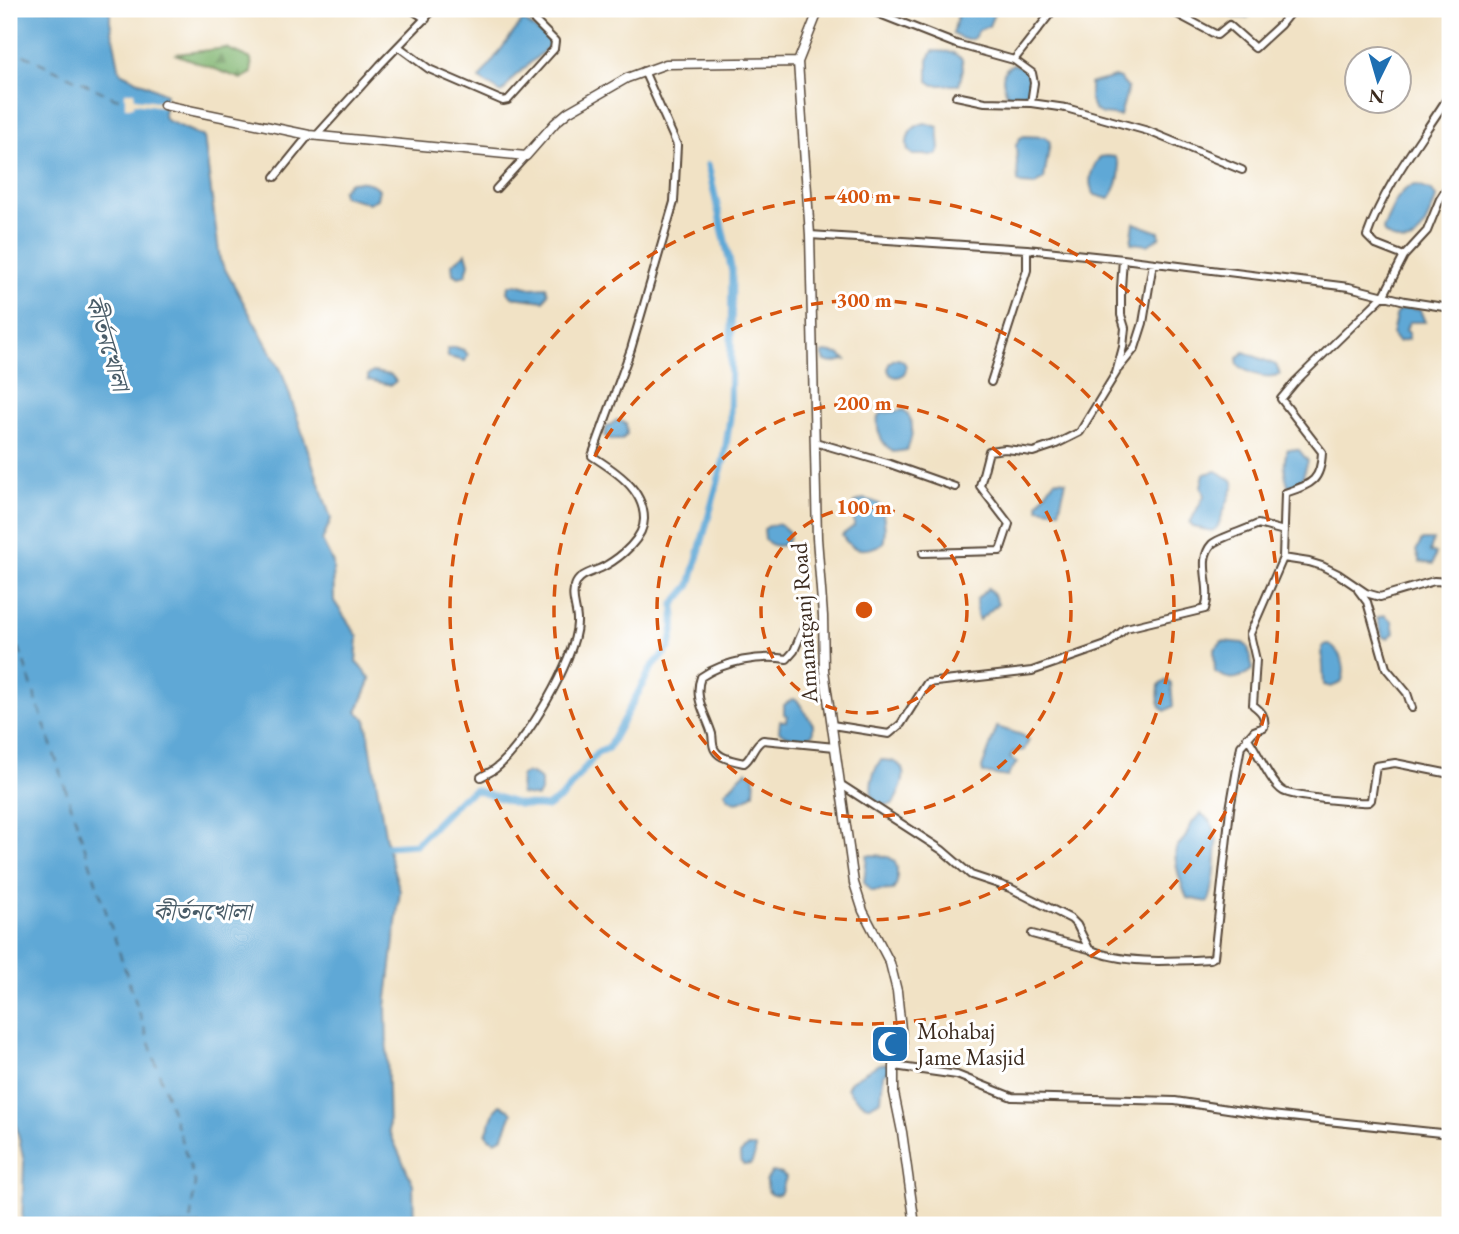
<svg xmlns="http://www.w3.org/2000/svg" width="1459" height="1234" viewBox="0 0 1459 1234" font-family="'EB Garamond','Noto Serif Bengali',serif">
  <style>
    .forest { fill: url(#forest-firs); stroke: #5e7047; stroke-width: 2 }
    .water { fill: #5fa8d6; stroke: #4d697a; stroke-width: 2 }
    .pier { fill: #f1e2c5 }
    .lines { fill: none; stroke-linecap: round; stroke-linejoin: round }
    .canal { stroke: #5fa8d6; stroke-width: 7 }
    .ferry { stroke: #495c68; stroke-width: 2; stroke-dasharray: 9 7; stroke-linecap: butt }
    .street-casing { stroke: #564637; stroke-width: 10 }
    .secondary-casing { stroke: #564637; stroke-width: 11 }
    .street { stroke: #fff; stroke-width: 6 }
    .secondary { stroke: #fff; stroke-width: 8 }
    .ring { fill: none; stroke: #d7540e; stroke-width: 3.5; stroke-dasharray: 12 9 }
    .labels { text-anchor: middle; stroke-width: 6; stroke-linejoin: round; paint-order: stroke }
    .street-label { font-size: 23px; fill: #3b2a1e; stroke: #fff }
    .poi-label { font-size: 23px; fill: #3b2a1e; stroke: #fff; text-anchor: start }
    .water-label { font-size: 24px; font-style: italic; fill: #495c68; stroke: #fff }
    .centre { fill: #d7540e; stroke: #fff; stroke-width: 3.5 }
    .ring-label { font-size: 21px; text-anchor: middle; font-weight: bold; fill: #d7540e; stroke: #fff; stroke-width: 6; stroke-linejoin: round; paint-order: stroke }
  </style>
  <defs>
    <pattern id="forest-firs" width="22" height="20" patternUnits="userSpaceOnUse" patternTransform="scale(1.75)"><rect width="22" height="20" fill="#80b570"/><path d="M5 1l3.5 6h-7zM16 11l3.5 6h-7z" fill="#6a935b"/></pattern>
  </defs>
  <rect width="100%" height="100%" fill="#fff"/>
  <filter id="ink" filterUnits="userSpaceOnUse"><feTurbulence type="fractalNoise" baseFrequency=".0143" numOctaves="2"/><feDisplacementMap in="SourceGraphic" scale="14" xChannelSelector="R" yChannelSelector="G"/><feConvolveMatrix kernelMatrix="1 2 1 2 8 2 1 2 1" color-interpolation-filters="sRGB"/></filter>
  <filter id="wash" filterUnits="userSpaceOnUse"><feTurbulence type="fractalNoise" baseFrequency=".00686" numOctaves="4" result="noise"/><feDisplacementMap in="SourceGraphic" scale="28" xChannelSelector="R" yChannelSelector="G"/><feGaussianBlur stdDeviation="1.57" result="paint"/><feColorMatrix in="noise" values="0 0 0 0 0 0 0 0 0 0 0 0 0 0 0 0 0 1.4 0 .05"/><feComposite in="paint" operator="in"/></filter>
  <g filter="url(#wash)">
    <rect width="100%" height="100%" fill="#f1e2c5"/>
    <path class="forest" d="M226,48L251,59L252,73L241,79L175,54Z"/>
    <path class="water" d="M9,9H110V21L120,72L166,94L164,116L166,120L204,137L220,260L282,372L331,519L322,541L333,563L334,601L358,637L356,662L371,679L357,712L366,719L387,846L400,891L386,1007L389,1131L413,1184L414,1225H22L24,1162L9,1091Z
      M959,9H996L989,26L979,30L973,39H963L953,34Z
      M1222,9H1257L1247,18L1232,17Z
      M523,20L550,41L551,45L514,77L502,93L479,79Z
      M933,51L952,52L962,59L963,69L959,85H934L928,81V60Z
      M1013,64C1032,68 1032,81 1030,98L1015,99L1008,96C1003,84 998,71 1013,64Z
      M1114,77L1120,79L1128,88L1120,116L1102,114L1094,110L1090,98V84C1098,80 1106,81 1114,77Z
      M925,123L938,127L940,149L937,155H913L908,151C904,137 911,126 925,123Z
      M1024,136L1045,137L1050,142L1044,179L1035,185L1021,184L1018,181L1016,145L1020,138Z
      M1106,156L1115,157C1124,170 1118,187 1109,199L1095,195C1086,183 1091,169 1100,157Z
      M350,182C360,181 372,181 379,189L377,199L369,203L343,196L342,190Z
      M1415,185L1432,191L1436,197L1435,202C1424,227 1415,257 1384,233L1383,229C1390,214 1397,188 1415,185Z
      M1134,223L1159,232L1160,237L1148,245L1131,243Z
      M466,253L469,263L466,275L459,277L453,274L452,264Z
      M516,284L531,288L546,287L548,293L544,301L512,297L508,292L509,286Z
      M1405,308L1420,310L1425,322H1409L1406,330L1409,333V339L1398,342L1392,334L1397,312Z
      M455,347L464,350L468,355L465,361L448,357L447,349Z
      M825,352L839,354L846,360L831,363L825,361L822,354Z
      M1244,352L1276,365L1280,374C1267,380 1249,374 1238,365L1237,359Z
      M888 368a9 9 0 1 1 18 0a9 9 0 1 1-18 0Z
      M373,372L391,375L396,381L391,385L368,380V375Z
      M904,410C916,421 913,436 907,450L893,452C881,443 876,431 878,416L882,413Z
      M617,420L626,423L627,434L622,440H613L604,436L607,427Z
      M1288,449L1299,450L1308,461L1300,485L1290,487L1288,485C1284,474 1283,459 1288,449Z
      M1216,471L1232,480L1234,485L1217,528L1212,531L1193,527L1190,523L1204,496L1201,486L1204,474Z
      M1058,480L1066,481L1059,511L1039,508L1038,504L1054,481Z
      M863,499C868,500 875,501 879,504C885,512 886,535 883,543C868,552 851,553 842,535L854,526V503Z
      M780,524L789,532C790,548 775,549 765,540L764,529L769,526Z
      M1422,540H1433L1430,552L1436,553L1433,564L1420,562L1416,551Z
      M988,588L994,595L998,604L979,620L977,616L976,600Z
      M1384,615L1392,621L1394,633L1388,638L1383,637L1377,618Z
      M1222,641L1243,643L1248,647L1253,669C1239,680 1230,682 1215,672L1214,650Z
      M1328,644C1342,652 1348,669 1341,683L1331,687L1324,685L1322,649L1324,645Z
      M1167,680L1171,683L1173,706L1165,711C1157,705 1158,695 1159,685Z
      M792,699L797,700L813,724V734C803,740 788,738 779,731L780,721H786L787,716L784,714V705Z
      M997,727L1022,735L1029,740L1024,750L1013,752L1010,758L1017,762L1007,777L983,773L982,768Z
      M881,760C915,760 903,786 893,804C863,812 869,774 881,760Z
      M746,771L755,776L754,793C745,801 731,808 725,792Z
      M526,773L532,774L541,780V791L537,797L520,794L521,775Z
      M1201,814C1207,817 1213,824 1215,831C1219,842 1214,892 1208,902L1187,898C1182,887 1173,861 1176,849C1178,843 1183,842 1186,836C1189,827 1193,819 1201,814Z
      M867,855C881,856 898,853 897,873C897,880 898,884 893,890L871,891L864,882Z
      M879,1064H887L890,1066L889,1071L883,1075L881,1100L870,1106C859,1103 853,1097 847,1088L851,1081Z
      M500,1105L509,1109L512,1113L502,1138L495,1141L489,1138L486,1134L495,1110Z
      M747,1147H755V1154L751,1164L744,1165L741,1162L740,1154Z
      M772,1172L782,1174L786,1178L780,1194L772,1195L768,1191L766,1181Z"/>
    <path class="pier" d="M125,92H134L135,98L165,102L164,107L134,103V107H125Z"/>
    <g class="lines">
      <path class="canal" d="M387,846L416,844L460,799L475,790L518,804L547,807L563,796L597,753L608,748L652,667L670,647L674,626V604L690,585L724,459L730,418L732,272L708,165"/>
      <path class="ferry" d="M9,48L115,98L125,99
        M9,617L195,1182L190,1225"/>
    </g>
  </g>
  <g filter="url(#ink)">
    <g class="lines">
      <defs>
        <path id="street" d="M411,9L426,19
          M867,9L956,44L1014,60L1054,9
          M1168,9L1217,35L1229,25L1255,48L1280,25L1293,9
          M399,47L429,69L503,101L508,100L554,49L555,41L532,18L538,9
          M956,96L985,102L1031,103L1034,83L1032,73L1014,60
          M1031,103L1066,108L1148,131L1242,170
          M317,135L380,65L434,9
          M275,177L309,135
          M496,189L526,156
          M810,235L1027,249L1123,259L1349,287L1405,301L1450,308
          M1404,256L1376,245L1367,236C1385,184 1421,140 1450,94
          M1118,369L1135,348L1143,323L1153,263
          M991,382L1027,270V249
          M815,442L890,464L955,487
          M923,553L1000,551L1009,524L980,486L989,451L1005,449L1033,452L1054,445L1080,432L1116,373L1123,347L1125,328L1121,315V288L1123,259
          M1283,558L1309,562L1322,566L1338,574L1366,593L1380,597L1434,581L1450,582
          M1358,590L1367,602L1386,668L1407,693L1412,708
          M823,626H810L803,630L794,651L787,659C760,655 724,661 701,677C693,698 706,714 712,734C713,739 712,746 715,750C720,759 735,761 744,763C753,757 753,745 763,740L835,747
          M832,725L889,734L901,724L927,683L1032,671L1106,645L1126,628L1205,609C1213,586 1196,561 1212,544C1220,537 1247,530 1258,524L1284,531
          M1247,737C1257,750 1270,783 1283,791C1293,797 1356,803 1369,802L1371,800L1376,766L1395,763L1450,774
          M481,777C486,774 491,772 495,769C524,747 576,659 577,623C578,611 570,597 575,586C579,573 595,572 605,566C621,557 644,538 644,519C644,489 614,470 592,456L631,349L674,202L677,145L644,71
          M840,784L942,850L971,875L1010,888L1071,919L1077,925L1089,949C1124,965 1172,961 1210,959L1214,957L1230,809L1241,746L1254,731L1264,727C1266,716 1261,711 1253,705L1256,660L1250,634L1283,558L1285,493C1311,484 1321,482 1322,452L1281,399L1296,381L1384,295L1404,256L1427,231L1440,199L1450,183
          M1032,934L1089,949
          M894,1066L957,1075L1012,1097L1175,1101L1261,1114L1450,1134"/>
        <path id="secondary" d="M819,9L798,62L810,235L817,538L823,616L824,670L854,883L863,911L890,963L897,991L903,1048L894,1066V1093L902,1132L915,1225
          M164,105L309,135L526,156L555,123L568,112L627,78L666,64L798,62"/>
      </defs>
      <use href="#street" class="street-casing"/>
      <use href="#secondary" class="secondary-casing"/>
      <use href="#street" class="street"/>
      <use href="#secondary" class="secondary"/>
    </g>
  </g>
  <g class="ring">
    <circle cx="864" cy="610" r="103"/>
    <circle cx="864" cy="610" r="207"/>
    <circle cx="864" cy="610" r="310"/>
    <circle cx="864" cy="610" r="414"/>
  </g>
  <defs>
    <symbol id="mosque-square" viewBox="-11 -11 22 22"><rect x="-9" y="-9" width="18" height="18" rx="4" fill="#1f6fb2" stroke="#fff"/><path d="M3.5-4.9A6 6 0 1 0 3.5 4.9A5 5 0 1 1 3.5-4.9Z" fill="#fff"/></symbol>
  </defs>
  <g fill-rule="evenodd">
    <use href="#mosque-square" x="868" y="1022" width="44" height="44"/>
  </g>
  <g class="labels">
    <g class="street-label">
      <text transform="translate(804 623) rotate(-94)" y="8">Amanatganj Road</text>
    </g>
    <g class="poi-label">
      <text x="917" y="1039">Mohabaj<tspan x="917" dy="26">Jame Masjid</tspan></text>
    </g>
    <g class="water-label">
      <text transform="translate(107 343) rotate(73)" y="8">কীর্তনখোলা</text>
      <text x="202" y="920">কীর্তনখোলা</text>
    </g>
  </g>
  <circle cx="864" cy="610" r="10" class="centre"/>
  <g class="ring-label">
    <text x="864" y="203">400 m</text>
    <text x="864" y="307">300 m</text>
    <text x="864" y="410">200 m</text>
    <text x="864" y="514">100 m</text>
  </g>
  <rect width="1459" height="1234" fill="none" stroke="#fff" stroke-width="35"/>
  <g transform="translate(1378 80) rotate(185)"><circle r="33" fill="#ffffff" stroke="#b1aaa5" stroke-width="2"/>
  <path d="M0-5L12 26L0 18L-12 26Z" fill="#1f6fb2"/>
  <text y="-10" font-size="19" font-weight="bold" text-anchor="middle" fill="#3b2a1e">N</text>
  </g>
</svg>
